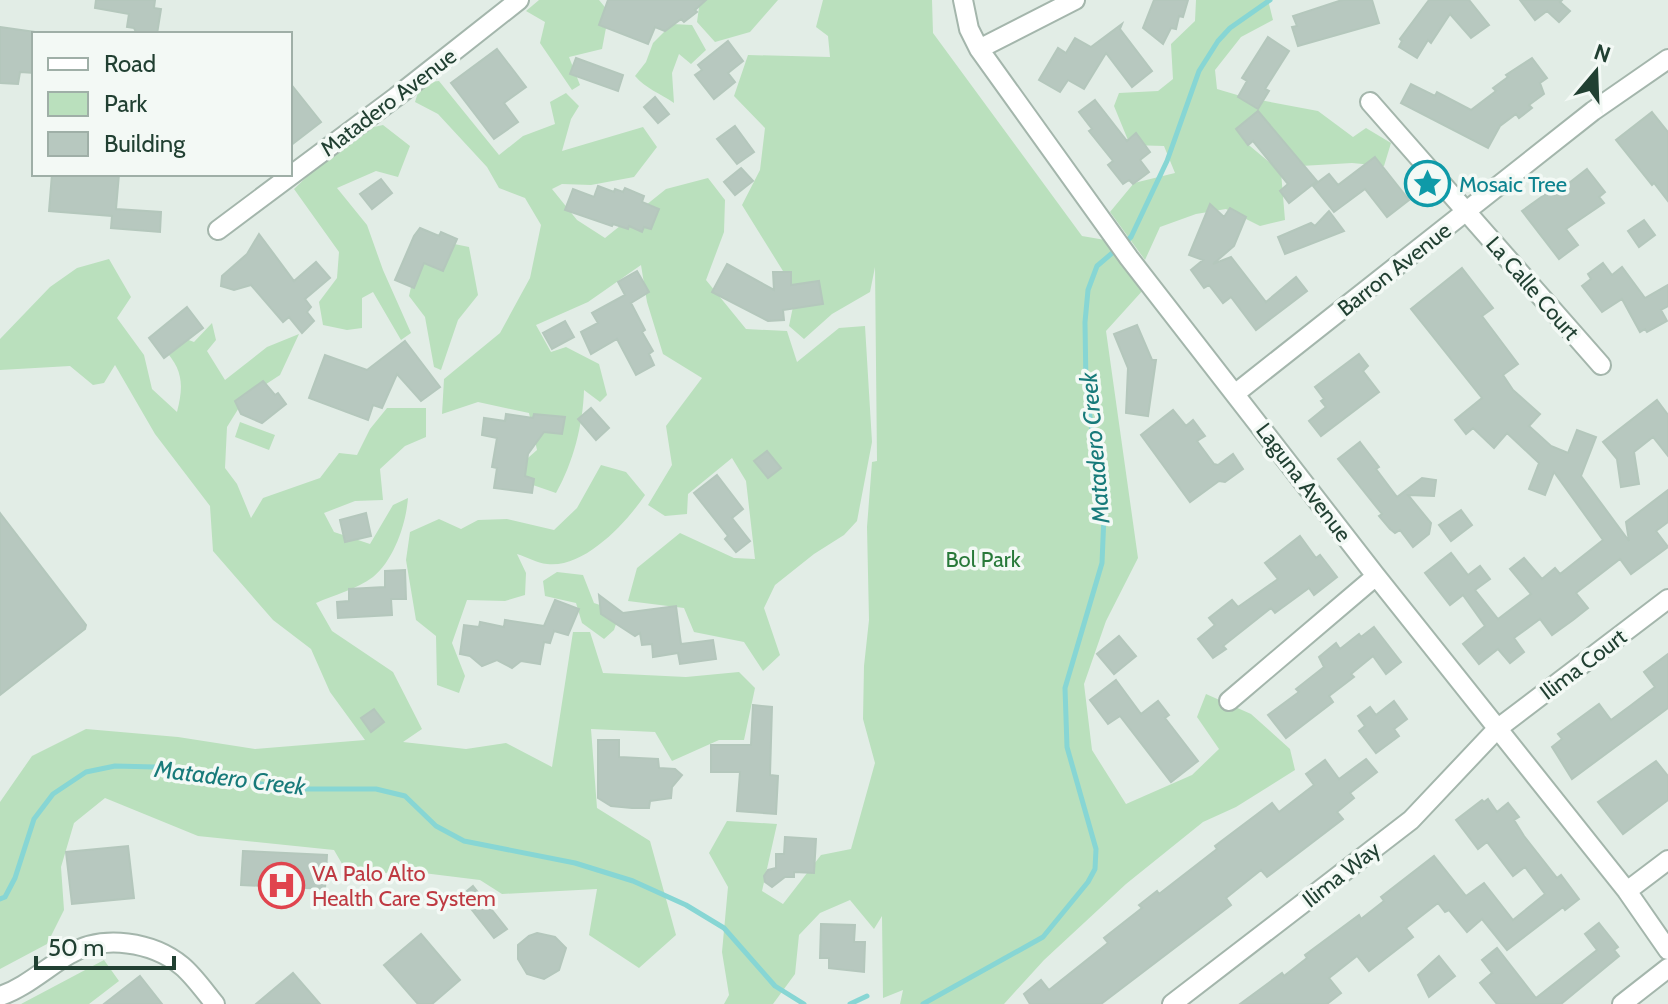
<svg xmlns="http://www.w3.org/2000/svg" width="1668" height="1004" viewBox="0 0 1668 1004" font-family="Cabin,sans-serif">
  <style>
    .green { fill: #bae0bd }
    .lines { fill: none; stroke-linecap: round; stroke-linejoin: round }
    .stream { stroke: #87d6d4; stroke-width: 5 }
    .building { fill: #b7c8bf; stroke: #b4c7bc; stroke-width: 2 }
    .minor-casing { stroke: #a4b6ac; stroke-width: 22 }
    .minor { stroke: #fff; stroke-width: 18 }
    .labels { text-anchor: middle; stroke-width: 7; stroke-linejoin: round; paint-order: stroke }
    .street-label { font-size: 22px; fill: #214032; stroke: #f3f9f5 }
    .culture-label { font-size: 22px; fill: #0d838f; stroke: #f3f9f5; text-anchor: start }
    .park-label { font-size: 22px; fill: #287939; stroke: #f3f9f5 }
    .health-label { font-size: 22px; fill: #be3a42; stroke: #f3f9f5; text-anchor: start }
    .water-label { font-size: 24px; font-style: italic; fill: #177a7a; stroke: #f3f9f5 }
  </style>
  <rect width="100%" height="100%" fill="#e2ede6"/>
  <path class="green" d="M539,0H599L609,12L602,49L569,57L580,85L572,90L540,43L545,22L526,11Z
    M700,0H778L750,32L715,42L697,22Z
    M823,0H932L933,33L1082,236L1111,241L1144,289L1106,331L1138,558L1106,621L1084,684L1092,750L1126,804L1192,775L1219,749L1197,717L1206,694L1251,714L1290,749L1295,770L1236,807L1203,822L1126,884L1044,960L1004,1004H900L903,990L883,998L882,916L874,929L850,900L820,913L799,935L795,974L773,1004H724L729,995L722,952L728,887L709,853L727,821L777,824L762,891L783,904L821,855L851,849L875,763L863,719L864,666L869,620L867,527L872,462L877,461L875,267L870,292L832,314L804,339L789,326L796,292L742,205L760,170L765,128L734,96L748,55L830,57L828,36L816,27Z
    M1196,0H1268L1273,20L1241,37L1215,70L1217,89L1244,97L1318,111L1353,137L1366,128L1391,143L1384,166L1352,163L1301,166L1256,126L1244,141L1281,172L1285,220L1260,226L1226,209L1196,214L1160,227L1145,260L1110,212L1134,183L1175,173L1164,146L1130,145L1114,106L1119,93L1158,91L1173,79L1171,44L1195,21Z
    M672,24L692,25L706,50L691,64L679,54L672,73L674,103C660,93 646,89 635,76L646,62L653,43Z
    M439,81L499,155L523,136L555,124L550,102L566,93L579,106L571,119L562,151L643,127L657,147L634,177L591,185L562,184L552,189L577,220L605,238L666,189L708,178L725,200L724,232L706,280L746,329L787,331L797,362L839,328L865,326L872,442L857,521L844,535L814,554L775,585L764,608L780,655L763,671L744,642L694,632L684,608L628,601L637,568L680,533L734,558L755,559L746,481L732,458L688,494L687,514L665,516L648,505L672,465L666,426L702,378L663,354L647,302L641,265L588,302L536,325L551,352L566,347L599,364L607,395L600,402L584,390C583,425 573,463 556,493L530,484L520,465L537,450L529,413L478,402L442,414L444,379L500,333L530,278L541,225L525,198L499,188L487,167L438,114L415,102L421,83Z
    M383,125L410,146L398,177L376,171L337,188L367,225L383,270L411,333L401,340L373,292L362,298V328L347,330L323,325L319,302L337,278L339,252L294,189L319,165L365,129Z
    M430,239L469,247L478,295L458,320L441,370L434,367L425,317L409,296L416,265Z
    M109,259L131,297L117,318L144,355L152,389L177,412C184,385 183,369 163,348L178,336L194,342L212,323L216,340L207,351L225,380L267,347L299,334L280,375L245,398L227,427L225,468L237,484L251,518L263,498L320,478L339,453L357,455L370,429L387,408H426V437L405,446L380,469L383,500L355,501L324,513L334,532L370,544L393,505L408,498C406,524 394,560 373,577C357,589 334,595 316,603L332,631L393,672L422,729L403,742L466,749L506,743L552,767L573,632H590L603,673L686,677L739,672L755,688L744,740H719L672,761L655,732L591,729L597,808L650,841L676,935L639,968L589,935L597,889L502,894L480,880L415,872L348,874L334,850L198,836L105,798L74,823L61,867L64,910L47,944L0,969V802L32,756L86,729L178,737L255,749L365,740L330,692L311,649L273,620L213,551L210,506L155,434L115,365L104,383L93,385L70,366L0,370V339L50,287L77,268Z
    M240,422L275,435L269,450L235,437Z
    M601,465L626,472L645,495C627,522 584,569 547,564C537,563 527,557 517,554L526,573L525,595L505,601L467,600L452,643L465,676L459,693L437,685L436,636L416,620L406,560L410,532L439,519L461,529L478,520L507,519L554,530L577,508Z
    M557,572L583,575L594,603L606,607L618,618L614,630L604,639L582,623L576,603L545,596L543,581Z
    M104,960L119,981L89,1004H21Z"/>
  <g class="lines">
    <path class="stream" d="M0,899L5,897L15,878L34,819L53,794L86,772L115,766L155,767L293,789H376L405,796L436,826L464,841L575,863L633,881L686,905L724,928L775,986L804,1004
      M850,1004L867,996
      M923,1004L1043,937L1088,882L1095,869L1096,849L1067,747L1065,688L1102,563L1104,515L1086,388L1085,322L1088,290L1097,266L1131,237L1167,161L1199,71L1218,41L1230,28L1270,0"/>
  </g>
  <path class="building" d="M96,0H155L154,8L161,9L157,34H137L134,28L127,27L129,14L95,8Z
    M608,0H706L695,10L697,12L684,22L681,19L665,31L655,27L648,44L599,25Z
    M1154,0H1188L1183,17L1179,16L1176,29L1171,28L1163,44L1143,28Z
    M1342,0H1372L1379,23L1298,46L1292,27L1297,26L1293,16Z
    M1429,0H1469L1489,25L1471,38L1450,14L1431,43L1428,40L1417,58L1399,47L1402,41L1400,39Z
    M1520,0H1562L1560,2L1570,11L1559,22L1547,11L1535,20Z
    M1122,24L1120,29L1152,71L1132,87L1106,53L1084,89L1068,80L1060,92L1039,80L1058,48L1066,53L1075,38L1091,47Z
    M0,27L36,32L34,73L20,72L18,84L0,83Z
    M1268,37L1289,51L1265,89L1269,91L1258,109L1238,97L1247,81L1242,78Z
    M728,41L743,61L728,73L735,82L714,99L695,75L702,70L698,65Z
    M497,49L526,87L504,103L518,122L494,139L451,83Z
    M576,58L623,75L618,91L570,74Z
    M1532,58L1547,78L1540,83L1544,94L1529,105L1532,108L1519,118L1516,114L1500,126L1488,148L1401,103L1411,84L1435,96L1437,92L1471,110L1496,91L1493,88L1508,77L1506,75Z
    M290,83L321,122L290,146Z
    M655,97L669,114L658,123L644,107Z
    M1095,100L1127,141L1136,133L1150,152L1140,160L1149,172L1133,184L1129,180L1123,184L1108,165L1113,161L1089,131L1092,129L1079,112Z
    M1258,111L1317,181L1289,203L1280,191L1288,184L1253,141L1248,145L1236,129Z
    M1652,112L1668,132V201L1654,183L1652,185L1616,140Z
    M735,126L754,152L737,164L717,139Z
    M1375,157L1409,200L1387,217L1365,189L1334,212L1313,186L1329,174L1338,185Z
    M741,168L753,181L735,195L724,182Z
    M1587,169L1605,192L1599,197L1604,203L1566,229L1578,245L1559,259L1522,211L1557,186L1560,190Z
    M52,174H119L116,209L161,212L160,232L111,228L112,216L49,211Z
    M381,179L392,193L372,209L360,194Z
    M598,186L614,192L615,189L623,192L625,188L644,196L642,202L659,209L651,229L644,227L642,232L629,226L628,229L613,224L612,226L565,210L573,189L594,197Z
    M1210,204L1224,217L1230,208L1246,217L1234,246L1213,264L1231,257L1266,302L1296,277L1307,291L1256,330L1231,297L1223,303L1209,285L1204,288L1191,270L1203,260L1189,255Z
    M1329,211L1344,231L1285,254L1278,237L1311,223L1315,226Z
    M1644,220L1655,235L1639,247L1628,231Z
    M420,228L439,236L441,232L457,239L443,271L424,263L414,288L395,280L414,236Z
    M259,234L294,281L316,262L330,278L305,299L311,307L307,312L314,321L302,333L289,317L283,322L251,285L234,290L221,286L222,276L247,254Z
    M1603,263L1612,275L1622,267L1645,298L1668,285V306L1661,310L1667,321L1647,332L1645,329L1640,332L1622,299L1602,312L1582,286L1591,279L1588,274Z
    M727,264L774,290L773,272H791V285L819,281L823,304L783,310L784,320L768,321L712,292Z
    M1462,268L1493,308L1482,316L1518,364L1503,375L1513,390L1540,414L1529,426L1551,446L1568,453L1577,430L1596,437L1581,476L1629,541L1626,522L1668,490V522L1656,531L1668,547L1631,574L1620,559L1576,593L1588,608L1573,620L1552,635L1540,619L1514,638L1524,652L1510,663L1498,649L1479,664L1463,644L1485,626L1463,595L1450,605L1425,573L1451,553L1468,575L1480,566L1490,579L1475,590L1498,619L1531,594L1510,569L1524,558L1542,579L1555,568L1560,574L1603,540L1554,472L1545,495L1529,489L1539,463L1507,433L1494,448L1473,428L1466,434L1455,420L1482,398L1411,309Z
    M637,271L649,292L631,303L645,330L642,332L653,351L649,354L654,365L636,375L617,339L591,354L581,332L598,323L592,313L625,295L618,282Z
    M187,307L203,328L164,358L149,338Z
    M565,321L574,337L552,349L543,333Z
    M1137,325L1152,360H1156L1148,416L1126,413L1128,368L1114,334Z
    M405,341L440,387L421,401L397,374L382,408L373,405L368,420L309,398L325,355L367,370Z
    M1359,354L1368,366L1363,371L1379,392L1321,436L1309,421L1326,407L1321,401L1324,399L1315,387Z
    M263,381L275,395L278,393L286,404L262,423L241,414L235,401Z
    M1657,400L1668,415V456L1653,437L1634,452L1639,484L1621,487L1617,459L1603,442Z
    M591,408L609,428L596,440L578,419Z
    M1173,410L1186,426L1193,420L1205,436L1197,441L1214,464L1218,465L1233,454L1243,469L1225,482L1219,481L1190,502L1141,435Z
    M506,414L533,418L534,414L565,417L562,434L544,432L528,454L525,476L534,479L532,493L494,488L497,468L492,467L497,438L482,435L484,418L505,421Z
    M1360,442L1379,467L1376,469L1397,497L1422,478L1436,480L1434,496L1408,495L1431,523L1429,534L1413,547L1400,530L1395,533L1390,529L1379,516L1382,514L1338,459Z
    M767,451L781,468L768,478L754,461Z
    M717,475L743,509L732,518L750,541L736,552L725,539L728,536L694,493Z
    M1461,510L1472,525L1451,541L1439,525Z
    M0,513L86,625L85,629L0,695Z
    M366,513L371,536L345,542L340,520Z
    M1300,536L1316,558L1320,555L1337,577L1314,595L1309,588L1275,613L1271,608L1223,646L1226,649L1213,658L1198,639L1215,625L1209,618L1232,600L1238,607L1278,579L1265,563Z
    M405,570L406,599H391L392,615L338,618L337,602L349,601V589L385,587V571Z
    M599,595L623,613L676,606L681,644L713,640L716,659L680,664L678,653L653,657L652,644L642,645L640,633L635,636L601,614Z
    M555,600L579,609L568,635L554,631L550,643L544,642L540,664L521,661L512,668L497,660L482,666L470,656L460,654L464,625L479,627L480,622L504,627L505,620L544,626Z
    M1374,627L1401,662L1386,674L1373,656L1351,674L1354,677L1329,696L1333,702L1286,738L1268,715L1299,692L1296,689L1324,667L1319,657L1336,643L1340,649L1359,634L1361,637Z
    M1119,636L1136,656L1114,674L1097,654Z
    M1668,654V708L1572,779L1552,747L1562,739L1558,734L1599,704L1611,720L1630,706L1655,687L1644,672Z
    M1116,680L1141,714L1158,701L1169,715L1165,718L1198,761L1171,782L1120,716L1108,724L1090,700Z
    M1394,701L1407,719L1394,729L1399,736L1376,753L1359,731L1365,726L1358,716L1370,707L1376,715Z
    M753,705L772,707L770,775L778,776L776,814L737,811L740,772H711V745H751Z
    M374,709L384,722L371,732L361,718Z
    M598,740H619V757L658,759L659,768L675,769L682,775L672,787L671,798L650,801L649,808H632L611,806L598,798Z
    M1366,759L1377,772L1350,793L1354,798L1337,812L1343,819L1267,877L1261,870L1226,898L1231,905L1101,1004H1030L1024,994L1041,980L1049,990L1108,943L1104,938L1142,908L1139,905L1157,891L1159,894L1217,849L1215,846L1272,803L1279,812L1314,785L1306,774L1325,760L1339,779Z
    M1656,761L1668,776V800L1623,834L1598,802Z
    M1488,799L1497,812L1508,803L1519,817L1514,820L1524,836L1557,878L1561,875L1579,899L1565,910L1563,907L1507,950L1482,919L1467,932L1449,910L1445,912L1438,903L1406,928L1413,937L1369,971L1357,956L1329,978L1341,993L1327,1004H1240L1282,973L1284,976L1307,958L1305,955L1359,915L1361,919L1384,901L1381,897L1434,856L1466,896L1484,883L1513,920L1545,894L1525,867L1513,876L1487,842L1478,849L1456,820L1482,800L1484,802Z
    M785,837L816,839L814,873L794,872V877H785L772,887L765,882L764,876L768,870L776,868V854H784Z
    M128,846L134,898L72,904L66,852Z
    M243,851L327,855L325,889L241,885Z
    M473,886L507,929L494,938L461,896Z
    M1599,923L1618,947L1614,950L1619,956L1561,1004H1497L1480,983L1492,973L1482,960L1497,948L1536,998L1597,950L1585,934Z
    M821,924L855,925L854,942H865L864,972L829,968V958H820Z
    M537,933L555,937L566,948L559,970L544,979L527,974L518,959V945L529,936Z
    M421,934L460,980L432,1004H418L384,965Z
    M1439,956L1455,976L1429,997L1418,975Z
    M293,973L320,1004H256Z
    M140,976L162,1004H104Z"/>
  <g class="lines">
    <defs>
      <path id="minor" d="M963,0L969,29L979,49L1129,258L1376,576L1627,891L1668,950
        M979,49L1075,0
        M1370,102L1601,365
        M218,230L396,97L519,0
        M1236,393L1593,111L1668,59
        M1229,701L1376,576
        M1627,891L1668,860
        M0,996C25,988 47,967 70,954C103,934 153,942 182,966C194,976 205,992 215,1004
        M1172,1004L1411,820L1497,729L1668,599
        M1622,1004L1668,968"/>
    </defs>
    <use href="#minor" class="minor-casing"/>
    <use href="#minor" class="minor"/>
  </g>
  <defs>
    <symbol id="sight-ring" viewBox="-11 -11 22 22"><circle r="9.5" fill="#f3f9f5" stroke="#0f9aa8" stroke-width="1.5"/><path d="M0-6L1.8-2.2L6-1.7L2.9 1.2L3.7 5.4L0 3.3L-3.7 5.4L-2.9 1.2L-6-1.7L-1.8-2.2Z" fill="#0f9aa8"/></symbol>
    <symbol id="hospital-ring" viewBox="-11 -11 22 22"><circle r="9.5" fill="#f3f9f5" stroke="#e0444e" stroke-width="1.5"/><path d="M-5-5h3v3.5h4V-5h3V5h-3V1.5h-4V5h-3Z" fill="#e0444e"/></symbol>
  </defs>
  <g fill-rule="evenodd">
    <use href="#sight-ring" x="1402" y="158" width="51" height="51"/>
    <use href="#hospital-ring" x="256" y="860" width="51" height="51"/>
  </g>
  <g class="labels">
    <g class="street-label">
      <text transform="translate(388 102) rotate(-37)" y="8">Matadero Avenue</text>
      <text transform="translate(1394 269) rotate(-38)" y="8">Barron Avenue</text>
      <text transform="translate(1533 288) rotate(49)" y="8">La Calle Court</text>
      <text transform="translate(1304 482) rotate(53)" y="8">Laguna Avenue</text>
      <text transform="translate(1583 664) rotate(-37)" y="8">Ilima Court</text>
      <text transform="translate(1341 874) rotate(-38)" y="8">Ilima Way</text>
    </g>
    <g class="culture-label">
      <text x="1459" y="192">Mosaic Tree</text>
    </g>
    <g class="park-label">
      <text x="983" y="567">Bol Park</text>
    </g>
    <g class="health-label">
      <text x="312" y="881">VA Palo Alto<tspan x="312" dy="25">Health Care System</tspan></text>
    </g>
    <g class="water-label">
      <text transform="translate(1095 448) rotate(-95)" y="8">Matadero Creek</text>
      <text transform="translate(230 778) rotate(7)" y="8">Matadero Creek</text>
    </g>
  </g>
  <rect x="32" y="32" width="260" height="144" fill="#f3f9f5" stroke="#9fafa7" stroke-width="2"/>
  <rect x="48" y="58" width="40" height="12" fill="#ffffff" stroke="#9fafa7" stroke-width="2"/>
  <text x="104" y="72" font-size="24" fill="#214032">Road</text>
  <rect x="48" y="92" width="40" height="24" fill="#bae0bd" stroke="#9fafa7" stroke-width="2"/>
  <text x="104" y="112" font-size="24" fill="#214032">Park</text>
  <rect x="48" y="132" width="40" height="24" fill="#b7c8bf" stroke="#9fafa7" stroke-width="2"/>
  <text x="104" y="152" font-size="24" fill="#214032">Building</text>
  <g transform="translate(1596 72) rotate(19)" stroke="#f3f9f5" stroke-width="6" paint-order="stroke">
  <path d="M0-6L14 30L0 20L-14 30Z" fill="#214032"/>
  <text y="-12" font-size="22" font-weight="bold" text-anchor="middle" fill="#214032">N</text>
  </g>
  <path d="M36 956v12h138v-12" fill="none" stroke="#214032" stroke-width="4"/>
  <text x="48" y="956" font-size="24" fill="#214032" stroke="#f3f9f5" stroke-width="6" paint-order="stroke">50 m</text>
</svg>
